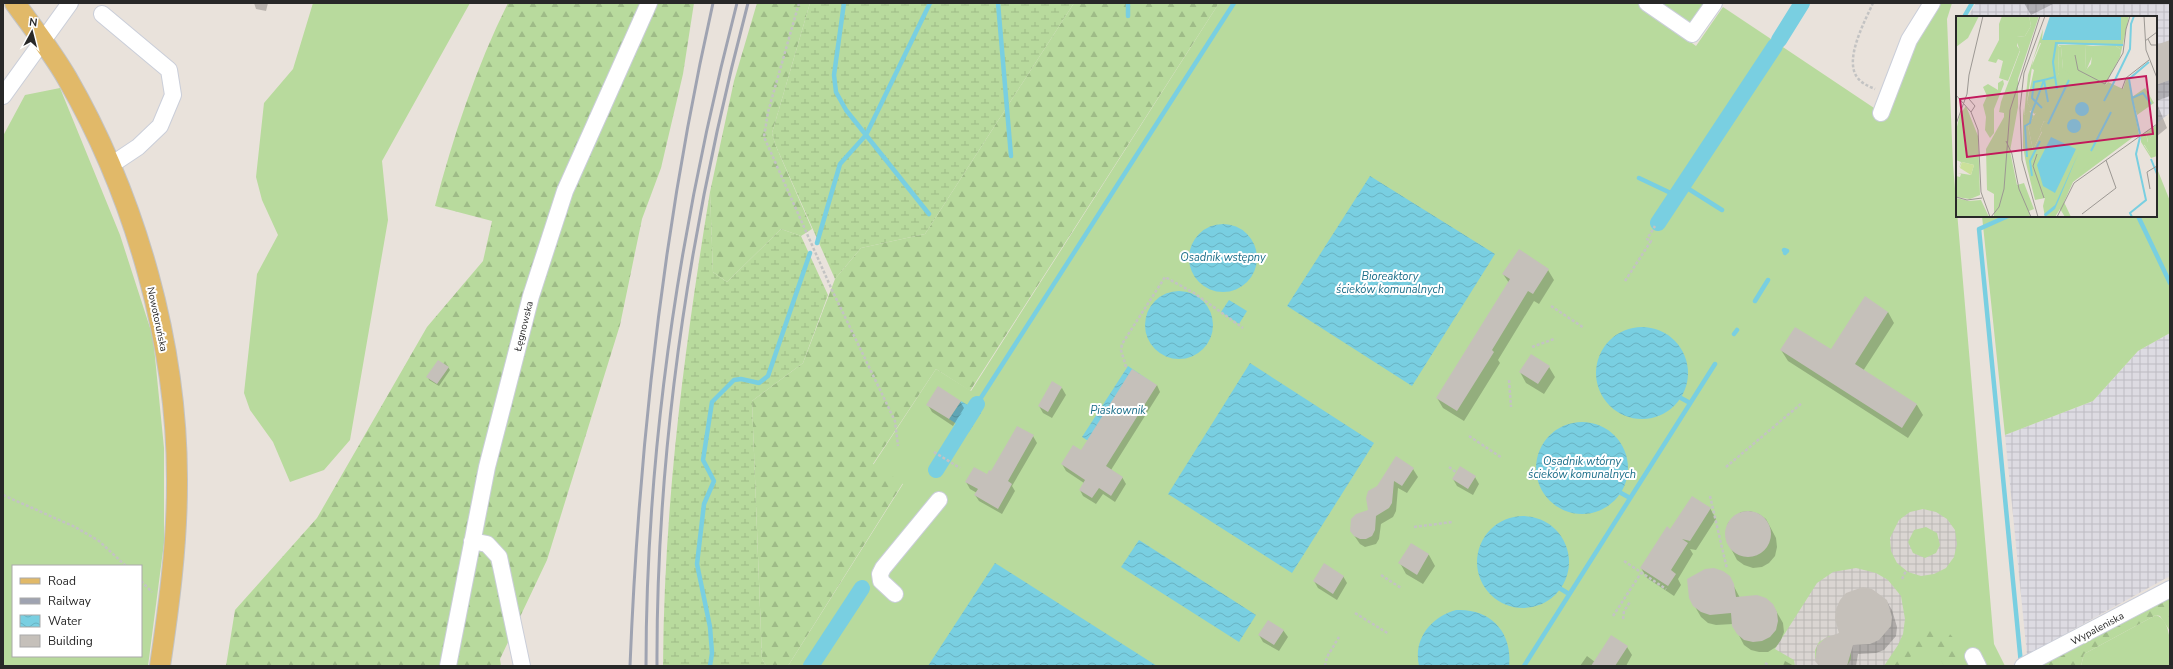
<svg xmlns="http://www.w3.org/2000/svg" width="2173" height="669" viewBox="0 0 2173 669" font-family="'Nunito Sans',sans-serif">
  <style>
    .industrial { fill: url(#industrial-grid) }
    .grass { fill: #b8da9d; fill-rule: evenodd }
    .forest { fill: url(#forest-firs) }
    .wetland { fill: url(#wetland-marsh) }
    .plaza { fill: url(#plaza-grid); fill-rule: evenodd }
    .water { fill: url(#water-waves) }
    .shadow { fill: #0003 }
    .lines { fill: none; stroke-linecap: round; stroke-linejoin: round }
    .stream { stroke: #79cfe1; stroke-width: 4.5 }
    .canal { stroke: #79cfe1; stroke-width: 16 }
    .building { fill: #c5c0ba }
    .minor-casing { stroke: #caced9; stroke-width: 18 }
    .major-casing { stroke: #c3c3c3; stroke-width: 22 }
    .path { stroke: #c3c3c3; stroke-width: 2.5; stroke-dasharray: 3 2; stroke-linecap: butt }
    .minor { stroke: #fff; stroke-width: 16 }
    .major { stroke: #e1b969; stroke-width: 20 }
    .rail { stroke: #9fa3b1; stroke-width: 3 }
    .labels { text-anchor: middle; stroke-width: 4; stroke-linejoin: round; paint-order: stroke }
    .street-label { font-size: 10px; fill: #282828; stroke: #fff }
    .water-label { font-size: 11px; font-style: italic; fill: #1b6e89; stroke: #fff }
    .inset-river { fill: none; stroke: #79cfe1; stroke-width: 2 }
    .inset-road { fill: none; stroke: #9c9893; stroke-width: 1 }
    .view { fill: #c2185b; fill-opacity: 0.15; stroke: #c2185b; stroke-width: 2 }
    .inset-edge { fill: none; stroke: #282828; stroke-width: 2 }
  </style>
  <defs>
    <pattern id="industrial-grid" width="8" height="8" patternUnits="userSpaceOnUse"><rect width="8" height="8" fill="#dddbe2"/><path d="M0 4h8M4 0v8" fill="none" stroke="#bebcc2"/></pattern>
    <pattern id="forest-firs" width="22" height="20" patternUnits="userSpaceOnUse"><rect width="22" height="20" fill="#b8da9d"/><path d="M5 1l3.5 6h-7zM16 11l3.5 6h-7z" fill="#9ebb87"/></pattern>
    <pattern id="wetland-marsh" width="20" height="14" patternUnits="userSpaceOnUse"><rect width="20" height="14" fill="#b8da9d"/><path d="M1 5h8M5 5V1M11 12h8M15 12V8" fill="none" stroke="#9ebb87"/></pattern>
    <pattern id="plaza-grid" width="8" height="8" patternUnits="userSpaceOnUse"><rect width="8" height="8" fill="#dad5d2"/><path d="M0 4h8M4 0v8" fill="none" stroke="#bbb7b4"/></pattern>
    <pattern id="water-waves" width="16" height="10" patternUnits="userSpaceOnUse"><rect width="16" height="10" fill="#79cfe1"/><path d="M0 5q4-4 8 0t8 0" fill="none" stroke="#69b2c1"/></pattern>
  </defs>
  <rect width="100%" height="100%" fill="#e9e2db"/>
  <path class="industrial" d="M1976,3H2170V113L2156,124V17H1968Z
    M2170,333V576L2027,655L2005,435L2093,401L2138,351Z"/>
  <path class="grass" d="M313,3H470L382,161L388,220L350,440L324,470L290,482L273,442L250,410L244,393L257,274L278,235L262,200L256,177L264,103L293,69Z
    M1219,3H1709L1685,38L1696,46L1723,7L1886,116L1922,30L1938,6L1941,3H1952L1947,19L1953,165L1994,644L2005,666H1988L1984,661L1969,666H788L903,484L873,465L936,369L971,391Z
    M60,88L120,235L153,337L164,448V543L148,666H3V136L25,95ZM13,566H141V656H13Z
    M2156,166L2170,201V333L2138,351L2093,401L2005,435L1982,216H2156Z
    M2156,615C2173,621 2170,651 2170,666H2081L2084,654Z"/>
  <path class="forest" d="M508,3H694L683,74L661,168L642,219L620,325L547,560L500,659L501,666H226L235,610L317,518L427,327L483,261L492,221L435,206C453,137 476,67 508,3Z
    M757,3H810L772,133L775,144L812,229L801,236L781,229L727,282L713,272L710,192L734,81Z
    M1074,3H1219L970,391L936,369L873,464L903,483L788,666H766L762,659L752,401L803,363L835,279L861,248L925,234Z
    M2170,598V631L2160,616L2156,615L2084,654L2081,666H2036Z
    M1926,627C1950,625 1956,641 1966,659L1953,666H1944L1936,651L1926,647L1915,651L1903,666H1894L1916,633Z"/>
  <path class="wetland" d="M810,3H1074L925,234L861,248L835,279L775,144L772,133Z
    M710,192L713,272L727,282L781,229L801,236L828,295L803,363L752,401L762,659L766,666H663C664,505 684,350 710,192Z"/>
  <path class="plaza" d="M1923,509L1936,512L1947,519L1955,530L1957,544L1954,557L1946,568L1934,574L1921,576L1908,572L1897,563L1891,551L1890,538L1899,520L1910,512ZM1926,527L1937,533L1940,545L1936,553L1925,558L1913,553L1908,542L1914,530Z
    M1856,568L1876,573L1888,580L1901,596L1905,619L1903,634L1898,645L1884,666H1847L1851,659V650L1833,636H1829L1819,642L1815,650V658L1819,666H1795L1794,660L1775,649L1817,583L1833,572Z"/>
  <path class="water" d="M1370,176L1495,254L1412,386L1287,306Z
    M1189 258a34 34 0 1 1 68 0a34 34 0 1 1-68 0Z
    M1145 325a34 34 0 1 1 68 0a34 34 0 1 1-68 0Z
    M1229,300L1247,311L1239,324L1221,312Z
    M1596 373a46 46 0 1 1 92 0a46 46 0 1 1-92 0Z
    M1250,363L1374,443L1292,573L1168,494Z
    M1128,366L1153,383L1108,453L1082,437Z
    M961,401L981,413L969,432L949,419Z
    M1536 468a46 46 0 1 1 92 0a46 46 0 1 1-92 0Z
    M1477 562a46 46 0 1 1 92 0a46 46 0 1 1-92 0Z
    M1139,540L1256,615L1239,642L1121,567Z
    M995,563L1157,666H928Z
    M1456,610C1490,608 1513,632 1509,666H1419C1413,639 1431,617 1456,610Z"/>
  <path class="shadow" d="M254,3H268L266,11L256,9Z
    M2024,3H2055L2031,15Z
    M2170,41V96L2156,101L2167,128L2156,137V46Z
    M1548,270L1554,280L1539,304L1534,301L1498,360L1500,363L1464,421L1443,408L1437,398L1509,283L1503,274Z
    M1888,312L1894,323L1863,371L1917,405L1923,415L1908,438L1788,361L1781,350L1831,351Z
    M448,367L450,370L439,386L429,380L428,377Z
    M1549,367L1555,377L1544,394L1526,383L1520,372Z
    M1157,385L1160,392L1111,470L1122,477L1126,484L1115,502L1103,494L1096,504L1083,496L1080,490L1084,483L1066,471L1062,464L1081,451Z
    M1062,388L1066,395L1052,418L1043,413L1039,406Z
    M960,401L964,408L953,426L932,412L928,405Z
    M1033,436L1037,443L1012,486L1015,491L1002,514L979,501L975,495L977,493L970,489L966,482L991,473Z
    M1460,468L1475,477L1479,484L1473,495L1457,486L1453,479Z
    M1413,469L1418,477L1407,493L1398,488L1396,511L1393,517L1381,524L1379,539L1376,544L1365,547L1360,544L1351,531L1369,511L1367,498Z
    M1710,508L1716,519L1696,550L1690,549L1693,554L1678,579L1681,585L1674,596L1647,578L1641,568Z
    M1750,511L1759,514L1766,519L1776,538L1777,547L1775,556L1769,563L1762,567L1753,568L1744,565L1737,560L1727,541L1726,532L1728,523L1734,517L1741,512Z
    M1411,544L1429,555L1435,566L1423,584L1406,574L1400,563Z
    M1343,576L1347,583L1337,600L1318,588L1314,581Z
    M1729,577L1740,598L1772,604L1783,623L1784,632L1781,640L1776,647L1768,652H1759L1751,650L1744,645L1733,624L1716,625L1708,623L1701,617L1690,598Z
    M1886,600L1892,610L1897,627L1896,636L1884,650L1876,653L1858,654L1856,666H1820L1816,654L1817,646L1840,633Z
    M1283,630L1288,637L1279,651L1263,642L1259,635Z
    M1627,647L1632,655L1626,666H1580L1587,656L1595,662Z
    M1785,661L1794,666H1783Z"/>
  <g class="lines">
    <path class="stream" d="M844,3L834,75L836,92L846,110L929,214
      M998,3L1011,156
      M1128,3V16
      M1964,17L1972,3
      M1639,178L1677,196
      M1684,186L1722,210
      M2008,216L1979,229L2021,664
      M2138,216L2170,283
      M817,243L840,164L866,135L930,3
      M1784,250L1787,251L1785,253
      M1755,301L1768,280
      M1734,334L1737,330
      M1681,398L1690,403
      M977,404L1234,3
      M1621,493L1630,498
      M1561,589L1569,594
      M710,666L712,653L710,627L697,564L704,504L714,481L703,460L712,402L734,380L741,379L759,383L768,376L810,253
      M1524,666L1715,364"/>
    <path class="canal" d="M1779,40L1802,3
      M1658,223L1775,46
      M936,470L977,404
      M811,666L862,588"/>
  </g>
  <path class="building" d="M2170,40V80L2156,85V45Z
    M1519,249L1549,269L1533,294L1528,291L1492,350L1494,352L1457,411L1436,398L1510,279L1502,274Z
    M1865,296L1888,312L1855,364L1917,404L1902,428L1780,350L1795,327L1831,349Z
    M1531,354L1550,366L1538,384L1519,372Z
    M438,360L449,367L437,384L426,377Z
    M1132,369L1157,385L1106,466L1123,477L1111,496L1099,488L1092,498L1079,490L1085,480L1061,464L1073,445L1081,450Z
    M1052,381L1062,387L1048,412L1038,406Z
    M938,386L961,401L949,419L926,405Z
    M1017,426L1034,435L1008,481L1012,484L998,509L974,495L978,489L965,482L974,467L987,474L989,470L991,471Z
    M1396,456L1414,468L1402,486L1394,481L1392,503L1389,508L1376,516L1375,530L1372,536L1366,539H1360L1354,536L1350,531L1351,519L1356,514L1368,510L1366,498L1368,491L1377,486Z
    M1460,466L1476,476L1468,489L1452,479Z
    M1692,496L1711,508L1690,541L1682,539L1688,543L1671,570L1676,574L1668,586L1640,568L1667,526L1670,529Z
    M1725 534a23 23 0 1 1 46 0a23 23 0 1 1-46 0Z
    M1411,543L1429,554L1417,575L1398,563Z
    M1324,563L1344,576L1333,594L1313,581Z
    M1714,568L1723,571L1730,576L1734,584L1736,597L1757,595L1766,598L1773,604L1777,612L1778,621L1776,630L1770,637L1762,641L1753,642L1744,640L1737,634L1732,626L1731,613L1710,615L1701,612L1693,606L1689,598L1687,579L1705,569Z
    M1863,587L1872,589L1887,600L1892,617L1891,626L1879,640L1870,644L1853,645L1847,666H1819L1815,661L1817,646L1825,638L1839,633L1835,619L1836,609L1840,600L1846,593Z
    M1268,620L1284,630L1274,645L1258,635Z
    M1611,635L1628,646L1615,666H1591Z"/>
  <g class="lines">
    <defs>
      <path id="minor" d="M1647,3L1692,34L1714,3
        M102,14L169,70L173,95L160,126L138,147L111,165
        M3,96L70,3
        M1881,113L1909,40L1932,3
        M472,541L487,544L499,557L522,666
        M895,594L881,581L880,574L883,568L939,500
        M1973,656L1978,666
        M448,666L487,467L531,296L565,191L649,3
        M2023,666L2170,589"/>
      <path id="major" d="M15,3C33,28 52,52 67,78C136,198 178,346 177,484C177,545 169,606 160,666"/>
    </defs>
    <use href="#minor" class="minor-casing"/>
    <use href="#major" class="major-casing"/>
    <path class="path" d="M799,3L768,112L764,137L832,290L895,421L898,446
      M1873,3C1865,21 1844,59 1857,77C1861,83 1868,86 1875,89
      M1625,281L1651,241L1647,239L1655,226
      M1551,306L1584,328
      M1532,347L1554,339
      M1126,367L1121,350L1122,344L1165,277L1194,293L1243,328
      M1509,380L1511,407
      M1469,436L1502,458
      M934,452L960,468
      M1449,467L1456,472
      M1726,467L1802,403
      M3,495L75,527L99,541L126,566
      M1710,496L1727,569
      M1414,527L1452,522
      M1624,561L1666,589
      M1381,575L1401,588
      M1902,579L1906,571
      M141,581L152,592
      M1355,613L1389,634
      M1613,616L1641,573
      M1623,619L1624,611L1630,602
      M1765,663L1770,666
      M1325,666L1327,657L1339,637"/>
    <use href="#minor" class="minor"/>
    <use href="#major" class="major"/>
    <path class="rail" d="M630,666C639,443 664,221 713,3
      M646,666C646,441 681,220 737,3
      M657,666C656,441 691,220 748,3"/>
  </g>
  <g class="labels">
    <g class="street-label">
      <text transform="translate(158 319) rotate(78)" y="4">Nowotoruńska</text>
      <text transform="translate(523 326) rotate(-76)" y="4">Łęgnowska</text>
      <text transform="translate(2097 628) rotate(-28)" y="4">Wypaleniska</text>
    </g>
    <g class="water-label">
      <text x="1223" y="261">Osadnik wstępny</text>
      <text x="1390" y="280">Bioreaktory<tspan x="1390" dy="13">ścieków komunalnych</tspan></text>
      <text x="1118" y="414">Piaskownik</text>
      <text x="1582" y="465">Osadnik wtórny<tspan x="1582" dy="13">ścieków komunalnych</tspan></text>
    </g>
  </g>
  <g transform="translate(1956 16)">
    <rect width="201" height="201" fill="#e9e2db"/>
    <path d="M46,0H73L75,10L69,20L61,21V30L64,34L52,65L43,62L47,45L42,43L40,47L32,45L43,24V8ZM102,29H129L130,54L135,48L137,30H160L164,33V41L149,69L152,66L167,73L170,64L172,61L183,119H180L117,166L108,186L115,201H109L104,193L99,201H89L87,190L89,182L79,184L70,147L86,116L84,114L88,105L91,106L107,53L105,31ZM47,64L48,68L38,93V117L34,122L29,114L30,101L27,89L31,80L27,71L32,68L42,74V67ZM189,72L198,87L181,99L176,81ZM10,90L22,120L24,179L14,183L0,181V160L4,161L5,158L2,157L15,159L18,149L6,146L3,152L5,146L0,144V115L4,98ZM196,113L198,117L194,122V138L188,128L192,126L190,117ZM0,182L13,185L25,184L33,201H0Z" fill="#b8da9d"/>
    <path d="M0,0H23L12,22L0,31ZM73,0H83L62,63V91L54,135L61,169L68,167L78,193L73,195L74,201H38V178L31,174L30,133L48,101V97L43,96L45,86L64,35L60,24L61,21L69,20L75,10ZM165,0H173L164,41V33L160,30L84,27L77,44L71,86L76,94L68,99L72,59L87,13L86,23L165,24ZM102,30L105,31L107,53L114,58L91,107L88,105L84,114L86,115L77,134L72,110L103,57ZM201,109V140L195,142L185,126V119ZM196,113L198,117L193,123L194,138L188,129L192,127L190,117ZM145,140L148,142L122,160L134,145Z" fill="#b8da9d" fill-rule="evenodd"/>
    <path d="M85,27H102L103,57L86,94L78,98L71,86L78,54L75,52ZM129,29L137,30L138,36L130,55ZM67,92L68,99L73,95L78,100L72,110L77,134L72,147H70L67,131Z" fill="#b8da9d"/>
    <path d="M6,146L18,149L15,159L4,152Z" fill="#cae19a"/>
    <path d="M94,0H165V24H86ZM119 93a7 7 0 1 1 14 0a7 7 0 1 1-14 0ZM111 110a7 7 0 1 1 14 0a7 7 0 1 1-14 0ZM95,121L120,133L99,177L87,170L81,149ZM122,138L99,193L89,201L88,198L99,189Z" fill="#79cfe1"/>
    <path class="inset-river" d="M99,61L101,73M157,68L174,33L175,8L178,0M176,81L173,63L193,46M148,85L157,68M86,92L76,82L78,66L88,64L92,86M76,96L88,64L99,61L97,46L100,27L167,29M92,108L113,64M184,118L176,82L187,77L195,88M135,135L155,96M71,141L69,110L74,107L76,96M195,143L201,158M76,160L74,145L84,125M176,201L174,197L190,184L180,138L184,121"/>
    <path class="inset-road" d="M188,0L190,34L201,62M192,23L195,29H201M189,25L201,16M119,39L122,54L149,68L167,37L170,13L174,0M166,73L170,62L193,44M0,79L15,96L22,114L25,176L34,201M13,83L19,90L15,96M0,108L11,78L13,59L27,0M50,125L56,138L63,173L75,201M81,138L77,150L88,182M194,173L191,156L201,150M0,181L11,184L26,182M126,198L160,172L150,144M35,201L43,191L48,173L54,94L84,0M82,201L66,144L64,92L68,57L89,0M101,201L118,167L201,108"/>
    <path class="view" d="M190,60L197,118L11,141L4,83Z"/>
    <rect width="201" height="201" class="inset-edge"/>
  </g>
  <rect width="2173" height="669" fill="none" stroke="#282828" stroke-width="8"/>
  <rect x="12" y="565" width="130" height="92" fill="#ffffff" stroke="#a9a9a9"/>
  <rect x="20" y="578" width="20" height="6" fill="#e1b969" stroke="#a9a9a9"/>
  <text x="48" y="585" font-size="12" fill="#282828">Road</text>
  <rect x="20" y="598" width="20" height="6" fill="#9fa3b1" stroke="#a9a9a9"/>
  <text x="48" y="605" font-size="12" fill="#282828">Railway</text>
  <rect x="20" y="615" width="20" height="12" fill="url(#water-waves)" stroke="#a9a9a9"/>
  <text x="48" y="625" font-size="12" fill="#282828">Water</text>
  <rect x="20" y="635" width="20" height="12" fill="#c5c0ba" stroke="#a9a9a9"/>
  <text x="48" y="645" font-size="12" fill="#282828">Building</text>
  <g transform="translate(32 32) rotate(7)" stroke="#ffffff" stroke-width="3" paint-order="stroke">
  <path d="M0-3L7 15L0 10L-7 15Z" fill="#282828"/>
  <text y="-6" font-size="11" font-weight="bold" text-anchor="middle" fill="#282828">N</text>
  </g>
</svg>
